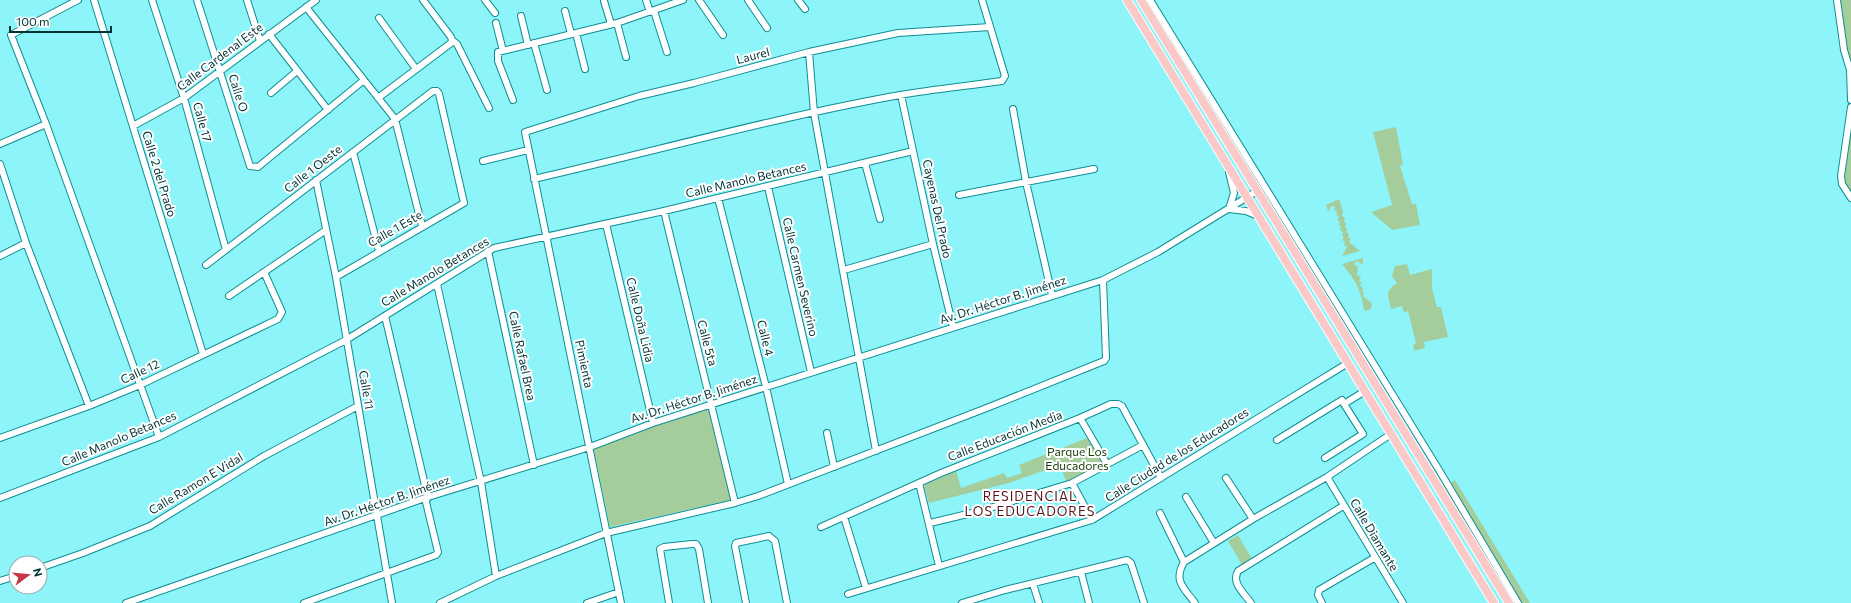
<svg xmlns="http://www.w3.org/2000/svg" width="1851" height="603" viewBox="0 0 1851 603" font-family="Commissioner,sans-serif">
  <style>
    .green { fill: #a5cd9c }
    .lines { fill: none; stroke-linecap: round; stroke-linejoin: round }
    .minor-casing { stroke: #0e8e93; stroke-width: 8 }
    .major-casing { stroke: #fff; stroke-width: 10 }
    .minor { stroke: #fff; stroke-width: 6 }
    .major { stroke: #fac9c8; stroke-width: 8 }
    .labels { text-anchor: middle; stroke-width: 4; stroke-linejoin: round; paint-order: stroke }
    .street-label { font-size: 12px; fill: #013335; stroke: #fff }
    .park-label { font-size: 12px; fill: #163f0a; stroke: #fff }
    .neighbourhood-label { font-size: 13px; letter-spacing: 1px; fill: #5a151c; stroke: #fff }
  </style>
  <rect width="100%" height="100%" fill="#8df5fa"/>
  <path class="green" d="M1837,0H1851V100L1850,70Z
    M1851,107V198L1842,184Z
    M1396,127L1403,164L1400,166L1412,204H1416L1420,225L1392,230L1371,212L1392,205L1373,132Z
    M1339,199L1343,212L1342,216L1345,218L1344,221L1346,223L1345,227L1348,229L1346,232L1349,234L1348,237L1351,239L1349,242L1360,251L1342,256L1347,247L1344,245L1345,242L1342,240L1344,237L1342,235L1343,232L1340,230L1341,227L1339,225L1340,222L1337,220L1339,217L1336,214L1337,211L1334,210L1335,207L1332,206L1328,211L1326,205Z
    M1363,258V265L1357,261L1354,264L1358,267L1357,275L1361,277L1359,281L1362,283L1360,286L1363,288L1362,291L1364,293L1363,296L1372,303L1371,309L1365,311C1362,306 1363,301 1361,296C1357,282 1350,274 1342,264Z
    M1407,264L1410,275L1432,269V288L1437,307H1441L1448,337L1424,342L1425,348L1414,351L1413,345L1416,343L1408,311L1404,313L1402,306L1391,309C1388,295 1384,292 1397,283L1392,276L1395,266Z
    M708,409L735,499L610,527L593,446Z
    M1087,438L1101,461L1078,477L1066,481L1060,465L1009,483L929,503L924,485L956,471L961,488L1004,473L1007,478L1022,473L1019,465Z
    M1455,480L1530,603H1510L1440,490Z
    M1238,535L1252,559L1242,565L1228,541Z"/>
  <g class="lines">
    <defs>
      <path id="minor" d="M78,0L11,35L46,124L159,437
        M94,0L203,354
        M152,0L184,98L226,250
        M197,0L250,166L258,167L364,80
        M247,0L260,41
        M423,0L451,37L452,40L457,44L489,108
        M485,0L495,13
        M646,0L650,12
        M699,0L723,35
        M748,0L767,28
        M798,0L805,9
        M1150,0L1439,470L1518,603
        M1837,0L1844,50L1850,70L1851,100
        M604,1L611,24
        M306,7L395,119L422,226
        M565,11L571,34
        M654,11L667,52
        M521,16L528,45
        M379,18L416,69
        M496,23L503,51
        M617,23L626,57
        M576,33L585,69
        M269,34L328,110
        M534,43L547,90
        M809,52L814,113L876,451
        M271,93L297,71
        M901,95L933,244L953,327
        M378,98L451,43L452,40
        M513,100L498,61V52L617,23L683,0
        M1851,107L1841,176L1842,184L1851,198
        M1013,109L1026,182L1052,295
        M133,126L184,98L316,0
        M0,144L46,124
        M353,152L379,251
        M483,161L528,150
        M865,163L880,219
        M0,164L26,243L89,406
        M1229,172L1234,193L1229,209L1246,211L1258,216
        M534,179C656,151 777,117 900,95C934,89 968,86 1002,81L1005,76L982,0
        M316,180L336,277L392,603
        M768,187L811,372
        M959,195L1094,169
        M718,198L766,387L788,484
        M664,211L735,503
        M606,224L653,423
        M488,251L534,465
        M0,256L26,243
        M206,265L433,91H437L439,94L464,203L336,277
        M844,270L933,244
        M437,284L481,482L496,576
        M229,296L326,230
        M385,316L428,498
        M1080,418L1107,464
        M827,433L834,467
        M0,438L89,406L140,385L278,319L282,312L264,272
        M1277,440L1342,400L1344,404
        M1325,458L1363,434L1344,404L1365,391
        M1327,477L1403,603
        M1226,478L1253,519
        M919,483L939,566
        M1072,483L1092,520
        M1186,497L1214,543
        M0,498L159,437L346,340L494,248L664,211L913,151
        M1160,513L1184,562
        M844,517L866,588
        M930,523L980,511L1072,483L1143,445
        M821,527L941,473L1080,418L1111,404H1118L1122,406L1161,478
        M40,568L83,553L150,526L264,456L358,406
        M1081,572L1089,603
        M0,581L16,576
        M1033,584L1039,603
        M848,594L1092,520L1348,363
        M126,603L425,498L590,447L653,423L1103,280L1158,252L1257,191
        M304,603L436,555L438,552L425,498
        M440,603L496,576L606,533L735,503L758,496L984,409L1104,361L1106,358L1103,280
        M587,603L619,592
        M621,603L525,132L639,96L694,83L809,52L898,33L990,27
        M669,603L660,549L664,547L692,544H696L699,549L708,603
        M746,603L735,546L736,543L769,536L775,541L787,603
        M962,603L1005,590L1127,560L1131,563L1144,603
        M1195,603C1184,588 1173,581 1184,562L1253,519L1327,477L1391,434
        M1251,603C1244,593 1231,583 1238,571L1343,506
        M1322,603L1318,595L1319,590L1374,558"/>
      <path id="major" d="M1127,0L1494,603
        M1141,0L1509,603"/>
    </defs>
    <use href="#minor" class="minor-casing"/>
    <use href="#major" class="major-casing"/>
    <use href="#minor" class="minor"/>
    <use href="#major" class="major"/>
  </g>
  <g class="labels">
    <g class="street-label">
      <text transform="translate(753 56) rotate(-15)" y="4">Laurel</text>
      <text transform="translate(220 57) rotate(-37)" y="4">Calle Cardenal Este</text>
      <text transform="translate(238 93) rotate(72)" y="4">Calle O</text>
      <text transform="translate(202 122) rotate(75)" y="4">Calle 17</text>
      <text transform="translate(313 169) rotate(-38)" y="4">Calle 1 Oeste</text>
      <text transform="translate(159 174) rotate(73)" y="4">Calle 2 del Prado</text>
      <text transform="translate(746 180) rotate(-13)" y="4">Calle Manolo Betances</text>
      <text transform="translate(937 209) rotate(78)" y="4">Cayenas Del Prado</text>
      <text transform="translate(395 229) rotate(-30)" y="4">Calle 1 Este</text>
      <text transform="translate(435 272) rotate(-31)" y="4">Calle Manolo Betances</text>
      <text transform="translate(800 277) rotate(77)" y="4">Calle Carmen Severino</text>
      <text transform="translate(1003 300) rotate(-18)" y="4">Av. Dr. Héctor B. Jiménez</text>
      <text transform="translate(640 320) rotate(77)" y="4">Calle Doña Lidia</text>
      <text transform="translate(765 338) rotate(76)" y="4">Calle 4</text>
      <text transform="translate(707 343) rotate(75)" y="4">Calle 5ta</text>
      <text transform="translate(522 356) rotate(78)" y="4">Calle Rafael Brea</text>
      <text transform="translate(584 364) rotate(78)" y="4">Pimienta</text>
      <text transform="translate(140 372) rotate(-25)" y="4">Calle 12</text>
      <text transform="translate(366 390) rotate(80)" y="4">Calle 11</text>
      <text transform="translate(694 399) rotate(-18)" y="4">Av. Dr. Héctor B. Jiménez</text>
      <text transform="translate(1005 436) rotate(-21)" y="4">Calle Educación Media</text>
      <text transform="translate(119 439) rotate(-23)" y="4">Calle Manolo Betances</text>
      <text transform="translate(1177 455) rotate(-32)" y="4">Calle Ciudad de los Educadores</text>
      <text transform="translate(196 484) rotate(-31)" y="4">Calle Ramon E Vidal</text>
      <text transform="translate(387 501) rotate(-19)" y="4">Av. Dr. Héctor B. Jiménez</text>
      <text transform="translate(1374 535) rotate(59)" y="4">Calle Diamante</text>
    </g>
    <g class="park-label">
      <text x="1077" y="456">Parque Los<tspan x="1077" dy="14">Educadores</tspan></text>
    </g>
    <g class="neighbourhood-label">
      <text x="1030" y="501">RESIDENCIAL<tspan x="1030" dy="15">LOS EDUCADORES</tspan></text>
    </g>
  </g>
  <g transform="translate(28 575) rotate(74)"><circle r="19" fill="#ffffff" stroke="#99adae"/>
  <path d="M0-3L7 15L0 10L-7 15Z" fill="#c63645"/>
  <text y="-6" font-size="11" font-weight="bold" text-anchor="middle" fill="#013335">N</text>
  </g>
  <path d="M10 26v6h101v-6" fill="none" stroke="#013335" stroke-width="2"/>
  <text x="16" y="26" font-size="12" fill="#013335" stroke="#ffffff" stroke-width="3" paint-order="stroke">100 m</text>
</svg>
